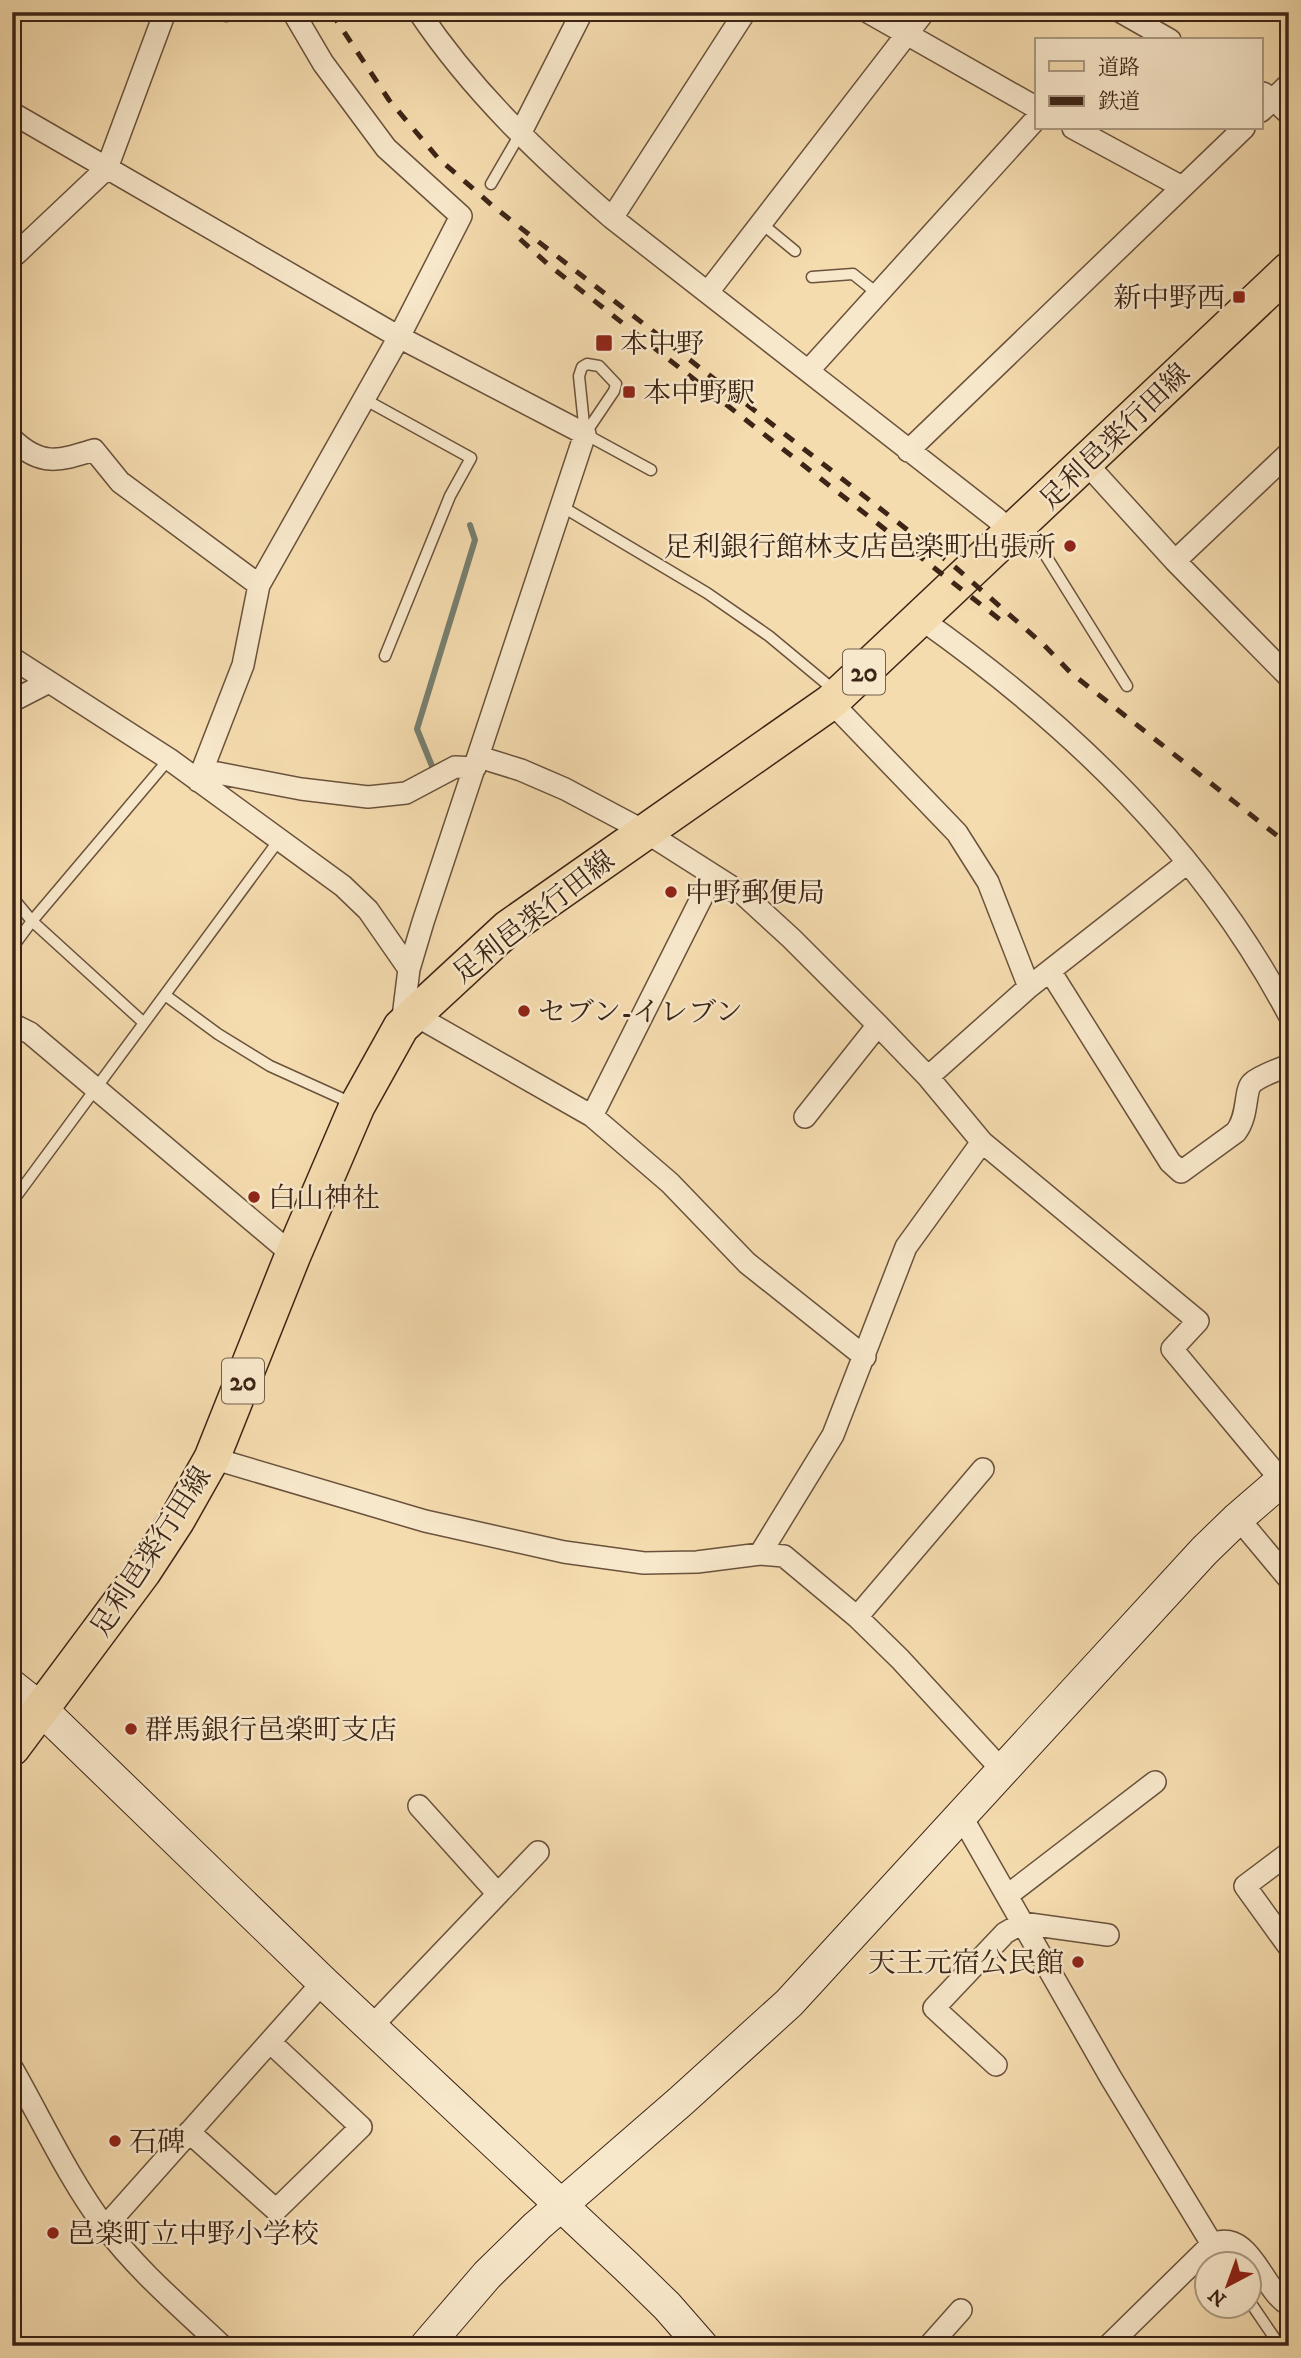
<svg xmlns="http://www.w3.org/2000/svg" width="1301" height="2358" viewBox="0 0 1301 2358" font-family="'IM FELL DW Pica','Noto Serif JP',serif">
  <style>
    .lines { fill: none; stroke-linecap: round; stroke-linejoin: round }
    .stream { stroke: #767f6f; stroke-width: 6 }
    .lane-casing { stroke: #6a523c; stroke-width: 13 }
    .street-casing { stroke: #6a523c; stroke-width: 24 }
    .secondary-casing { stroke: #3c2416; stroke-width: 34 }
    .primary-casing { stroke: #3c2416; stroke-width: 38 }
    .lane { stroke: #f8e8cb; stroke-width: 10 }
    .street { stroke: #f8e8cb; stroke-width: 21 }
    .secondary { stroke: #f8e8cb; stroke-width: 32 }
    .primary { stroke: #f5dcaf; stroke-width: 35 }
    .rail { stroke: #3c2416; stroke-width: 5; stroke-dasharray: 12 12; stroke-linecap: butt }
    .poi-dot { fill: #8f2418; stroke: #f8e8cb; stroke-width: 2.5 }
    .labels { text-anchor: middle; stroke-width: 5; stroke-linejoin: round; paint-order: stroke }
    .shield { fill: #f8e8cb; stroke: #745f4c; stroke-width: 2 }
    .shield-label { font-size: 26px; font-weight: bold; fill: #3c2416 }
    .poi-label { font-size: 28px; fill: #3c2416; stroke: #f8e8cb; text-anchor: start }
    .street-label { font-size: 28px; fill: #3c2416; stroke: #f8e8cb }
  </style>
  <rect width="100%" height="100%" fill="#f5dcaf"/>
  <filter id="stains"><feTurbulence type="fractalNoise" baseFrequency=".00286" numOctaves="4"/><feColorMatrix values="0 0 0 0 .2 0 0 0 0 .09 0 0 0 0 .02 0 0 0 .5 -.17"/></filter>
  <radialGradient id="worn" r=".72"><stop offset=".6" stop-color="#630" stop-opacity="0"/><stop offset="1" stop-color="#630" stop-opacity=".3"/></radialGradient>
  <g class="lines">
    <path class="stream" d="M432,766L417,729L475,540L470,525"/>
    <defs>
      <path id="lane" d="M226,16L228,12
        M491,184L520,134
        M761,223L795,251
        M812,277L853,274L878,294
        M587,364L599,366L616,384L614,391L585,434L579,376L582,367Z
        M364,399L471,458L450,496L385,656
        M585,434L651,470
        M561,506L707,593L769,636L834,690
        M1026,524L1127,686
        M12,897L32,921L144,1023
        M12,948L32,921L169,759
        M165,995L218,1034L270,1066L354,1104
        M12,1202L279,840
        M1212,2244L1225,2264
        M1248,2299L1280,2346"/>
      <path id="street" d="M419,12C472,91 540,156 612,218L996,518L1012,533
        M868,12L1037,108
        M1121,12L1170,40
        M1263,93L1273,99L1289,114
        M1261,111L1289,84
        M12,113L399,337L585,434L423,922L409,969L402,1025
        M1073,128L1182,187
        M520,134L582,12
        M612,218L745,12
        M12,254H16L107,168L165,12
        M708,292L924,12
        M808,371L1037,118
        M12,439C41,467 59,461 94,450L120,482L259,585
        M908,451L1244,128
        M1086,463L1175,561L1289,677
        M1175,561L1289,453
        M921,619C1071,725 1202,851 1289,1015
        M12,658L169,759L343,886L368,910L409,969
        M12,701L49,682
        M831,702L957,833L988,882L1029,987
        M479,757L521,770L565,789L644,831L743,894L791,938L878,1025L928,1077L982,1142L1198,1321L1172,1349L1281,1480
        M202,770L301,789L368,797L406,793L455,767L475,768
        M198,781L243,665L259,585L399,337L461,216L386,148L323,63L293,12
        M1050,971L1170,1162L1181,1172L1236,1132C1249,1115 1244,1091 1252,1083C1261,1075 1278,1070 1289,1065
        M413,1014L592,1116L670,1183L747,1263L865,1357
        M12,1024L30,1033L293,1255
        M928,1077L1029,987L1187,863
        M592,1116L713,875
        M805,1117L878,1025
        M212,1458L425,1521L564,1552L644,1563L697,1562L760,1554L784,1556L857,1617L900,1659L1002,1770
        M1238,1518L1289,1579
        M760,1554L833,1435L906,1247L982,1142
        M857,1617L983,1469
        M419,1806L498,1894
        M958,1817L967,1826L1111,2078L1212,2244
        M1289,1853L1245,1886L1289,1947
        M1008,1895L1155,1782
        M371,2027L538,1852
        M996,2065L934,2008L1005,1933L1022,1923L1108,1935
        M12,2068C41,2119 70,2181 105,2227C138,2271 182,2308 222,2346
        M189,2132L276,2210L361,2127L270,2042
        M105,2227L323,1982
        M929,2346L961,2310
        M1108,2346L1212,2244C1251,2228 1262,2290 1289,2305"/>
      <path id="secondary" d="M12,1686L41,1709L323,1982L627,2267L667,2306L702,2346
        M426,2346L487,2275L537,2226L681,2101L789,2003L1204,1551L1238,1518L1289,1474"/>
      <path id="primary" d="M12,1748L143,1572L177,1520L212,1458L293,1255L357,1106L401,1027L508,928L831,702L1289,270"/>
    </defs>
    <use href="#lane" class="lane-casing"/>
    <use href="#street" class="street-casing"/>
    <use href="#secondary" class="secondary-casing"/>
    <use href="#primary" class="primary-casing"/>
    <use href="#lane" class="lane"/>
    <use href="#street" class="street"/>
    <use href="#secondary" class="secondary"/>
    <use href="#primary" class="primary"/>
    <path class="rail" d="M331,12L389,100L438,158L494,207L955,567L1044,645L1071,673L1289,845
      M520,239L550,266L1003,622"/>
  </g>
  <g class="poi-dot">
    <rect x="1232" y="290" width="14" height="14" rx="3.5"/>
    <rect x="595" y="334" width="18" height="18" rx="3.5"/>
    <rect x="622" y="385" width="14" height="14" rx="3.5"/>
    <circle cx="1070" cy="546" r="7"/>
    <circle cx="671" cy="892" r="7"/>
    <circle cx="524" cy="1011" r="7"/>
    <circle cx="254" cy="1197" r="7"/>
    <circle cx="131" cy="1729" r="7"/>
    <circle cx="1078" cy="1962" r="7"/>
    <circle cx="115" cy="2141" r="7"/>
    <circle cx="53" cy="2233" r="7"/>
  </g>
  <g class="labels">
    <g class="shield">
      <rect x="843" y="649.5" width="42" height="45" rx="5"/>
      <rect x="222" y="1358.5" width="42" height="45" rx="5"/>
    </g>
    <g class="shield-label">
      <text x="864" y="681">20</text>
      <text x="243" y="1390">20</text>
    </g>
    <g class="poi-label">
      <text x="1225" y="307" text-anchor="end">新中野西</text>
      <text x="620" y="353">本中野</text>
      <text x="643" y="402">本中野駅</text>
      <text x="1056" y="556" text-anchor="end">足利銀行館林支店邑楽町出張所</text>
      <text x="685" y="902">中野郵便局</text>
      <text x="538" y="1021">セブン-イレブン</text>
      <text x="268" y="1207">白山神社</text>
      <text x="145" y="1739">群馬銀行邑楽町支店</text>
      <text x="1064" y="1972" text-anchor="end">天王元宿公民館</text>
      <text x="129" y="2151">石碑</text>
      <text x="67" y="2243">邑楽町立中野小学校</text>
    </g>
    <g class="street-label">
      <text transform="translate(1114 436) rotate(-44)" y="10">足利邑楽行田線</text>
      <text transform="translate(533 916) rotate(-38)" y="10">足利邑楽行田線</text>
      <text transform="translate(150 1551) rotate(-57)" y="10">足利邑楽行田線</text>
    </g>
  </g>
  <rect width="1301" height="2358" fill="none" stroke="#f5dcaf" stroke-width="42"/>
  <rect x="14" y="14" width="1273" height="2330" fill="none" stroke="#3c2416" stroke-width="3.5"/>
  <rect x="21" y="21" width="1259" height="2316" fill="none" stroke="#3c2416" stroke-width="2"/>
  <rect x="1035" y="38" width="228" height="91" fill="#f8e8cb" stroke="#ad9a83" stroke-width="2"/>
  <rect x="1049" y="61" width="35" height="10" fill="#f5dcaf" stroke="#ad9a83" stroke-width="2"/>
  <text x="1098" y="74" font-size="21" fill="#3c2416">道路</text>
  <rect x="1049" y="96" width="35" height="10" fill="#3c2416" stroke="#ad9a83" stroke-width="2"/>
  <text x="1098" y="108" font-size="21" fill="#3c2416">鉄道</text>
  <g transform="translate(1228 2285) rotate(221)"><circle r="33" fill="#f8e8cb" stroke="#ad9a83" stroke-width="2"/>
  <path d="M0-5L12 26L0 18L-12 26Z" fill="#8f2418"/>
  <text y="-10" font-size="19" font-weight="bold" text-anchor="middle" fill="#3c2416">N</text>
  </g>
  <rect width="100%" height="100%" filter="url(#stains)"/>
  <rect width="100%" height="100%" fill="url(#worn)"/>
</svg>
